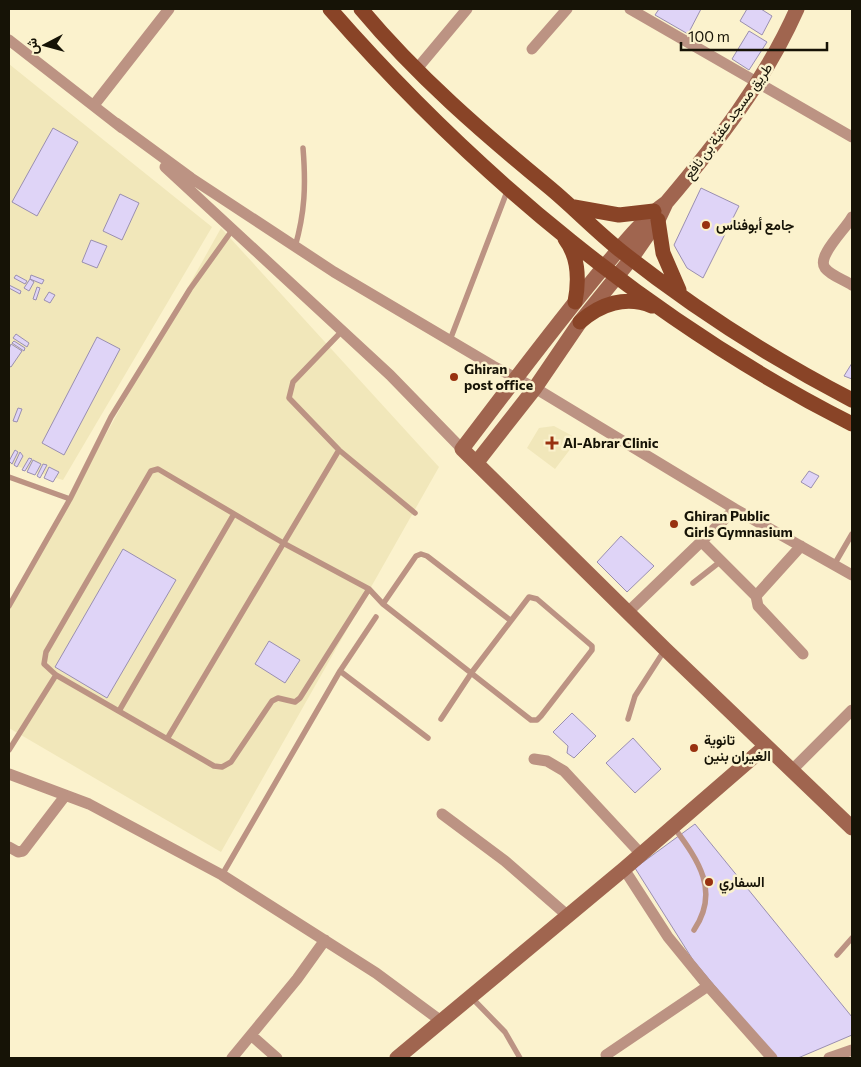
<svg xmlns="http://www.w3.org/2000/svg" width="861" height="1067" viewBox="0 0 861 1067" font-family="Commissioner,Vazirmatn,sans-serif">
  <style>
    .built { fill: #f1e7ba }
    .building { fill: #dfd4f7; stroke: #9a8fb0 }
    .lines { fill: none; stroke-linecap: round; stroke-linejoin: round }
    .lane { stroke: #bc9383; stroke-width: 5.5 }
    .street { stroke: #bc9383; stroke-width: 11 }
    .secondary { stroke: #a0654f; stroke-width: 15 }
    .primary { stroke: #894427; stroke-width: 15 }
    .poi-dot { fill: #98310f; stroke: #fbf2cd; stroke-width: 2 }
    .labels { text-anchor: middle; stroke-width: 5; stroke-linejoin: round; paint-order: stroke }
    .street-label { font-size: 14px; fill: #161306; stroke: #fbf2cd }
    .poi-label { font-size: 14px; font-weight: bold; fill: #161306; stroke: #fbf2cd; text-anchor: start }
  </style>
  <rect width="100%" height="100%" fill="#fbf2cd"/>
  <path class="built" d="M9,64L212,227L63,480L9,464Z
    M221,228L439,467L221,852L9,728V608Z
    M554,426L578,439L555,469L527,448L539,428Z"/>
  <path class="building" d="M659,9H701L688,34L655,15Z
    M747,9H761L772,16L762,35L740,21Z
    M749,31L767,42L749,70L732,59Z
    M53,128L78,142L37,216L12,202Z
    M701,188L739,206L703,278L687,268L674,245Z
    M120,194L139,203L122,240L103,231Z
    M91,240L107,246L97,268L82,262Z
    M16,275L27,281L25,284L14,278Z
    M31,275L44,280L42,284L30,279Z
    M30,279L34,282L29,291L24,288Z
    M9,285L21,291L20,294L9,288Z
    M37,287L40,288L36,300L33,299Z
    M49,292L55,295L50,303L44,300Z
    M16,334L29,343L27,347L13,338Z
    M97,337L120,349L64,455L42,443Z
    M14,341L25,348L24,351L12,343Z
    M11,344L22,351L11,367L9,366V349Z
    M852,363V379L844,376Z
    M18,408L22,409L17,422L13,421Z
    M15,450L18,452L12,464L9,461Z
    M20,452L23,456L17,467L14,465Z
    M29,458L32,459L25,471L22,470Z
    M33,460L41,464L35,475L27,472Z
    M43,464L47,465L40,478L37,476Z
    M49,467L59,472L53,482L44,478Z
    M809,471L819,476L811,488L801,482Z
    M621,536L654,566L627,592L597,562Z
    M123,549L176,580L107,698L55,667Z
    M269,641L300,660L285,683L255,664Z
    M572,713L596,736L574,758L567,753L568,746L553,732Z
    M633,738L661,769L635,793L606,763Z
    M695,824L852,1017V1035L798,1058H775L693,960L635,868Z"/>
  <g class="lines">
    <path class="lane" d="M295,247C305,212 306,185 303,148
      M342,331L293,382L289,398L339,450L415,513
      M450,340L508,189
      M9,477L70,499
      M834,565L852,534
      M693,583L721,561
      M369,589L300,698L295,702L278,698L272,701L231,762L222,767L214,766L56,675L44,664L46,652L151,471L158,469L285,544L369,589L383,604L531,720H537L541,716L592,650V646L537,599L529,597L472,672L441,719
      M383,604L416,556L421,554L427,556L510,620
      M9,606L70,499L111,417L190,289L233,229
      M376,617L340,671L428,738
      M119,711L234,514
      M628,719L635,696L664,651
      M167,739L339,450
      M9,750L56,675
      M673,826C697,859 721,890 694,930
      M222,875L340,671
      M837,955L852,938
      M472,998L505,1032L520,1058"/>
    <path class="street" d="M630,9L852,137
      M9,40L122,128
      M532,49L567,9
      M416,70L467,9
      M94,105L169,9
      M116,123L191,178L334,272L493,366L535,388L735,509L852,575
      M165,167L390,375L462,449
      M852,217C846,229 816,256 825,268C830,275 844,280 852,285
      M701,541L756,596
      M801,546L756,596L758,606L803,654
      M628,612L735,509
      M534,759L547,761L564,771L641,854
      M792,770L852,710
      M9,774L89,804L222,875L376,973L441,1021
      M442,814L505,861L568,916
      M9,847L18,852L23,851L65,796
      M624,869L668,937L708,986L772,1058
      M251,1035L277,1058
      M606,1055L708,986
      M232,1058L297,979L325,940
      M829,1058L852,1050"/>
    <path class="secondary" d="M666,203C639,222 619,250 598,274C551,331 507,390 462,449L665,649L852,828
      M477,462L535,388L580,322L631,259L658,220L666,203C717,143 765,81 797,9
      M397,1058L624,869L766,746"/>
    <path class="primary" d="M330,9C477,177 653,323 852,424
      M361,9C417,76 483,133 550,188C574,208 596,231 621,251C693,308 771,358 852,400
      M574,207L619,215L654,211
      M658,220L663,253L679,290
      M565,239C579,257 579,281 575,302
      M580,322C600,304 626,295 652,306"/>
  </g>
  <g class="poi-dot">
    <circle cx="706" cy="225" r="5"/>
    <circle cx="454" cy="377" r="5"/>
    <path d="M549.5 435.5h5v5h5v5h-5v5h-5v-5h-5v-5h5z"/>
    <circle cx="674" cy="524" r="5"/>
    <circle cx="694" cy="748" r="5"/>
    <circle cx="709" cy="882" r="5"/>
  </g>
  <g class="labels">
    <g class="street-label">
      <text transform="translate(728 121) rotate(-54)" y="5">طريق مسجد عقبة بن نافع</text>
    </g>
    <g class="poi-label">
      <text x="716" y="230">جامع أبوفناس</text>
      <text x="464" y="374">Ghiran<tspan x="464" dy="16">post office</tspan></text>
      <text x="563" y="448">Al-Abrar Clinic</text>
      <text x="684" y="521">Ghiran Public<tspan x="684" dy="16">Girls Gymnasium</tspan></text>
      <text x="704" y="745">تانوية<tspan x="704" dy="16">الغيران بنين</tspan></text>
      <text x="719" y="887">السفاري</text>
    </g>
  </g>
  <rect width="861" height="1067" fill="none" stroke="#161306" stroke-width="20"/>
  <g transform="translate(45 45) rotate(264)" stroke="#fbf2cd" stroke-width="4" paint-order="stroke">
  <path d="M0-4L9 19L0 12L-9 19Z" fill="#161306"/>
  <text y="-8" font-size="14" font-weight="bold" text-anchor="middle" fill="#161306">ش</text>
  </g>
  <path d="M681 42v8h146v-8" fill="none" stroke="#161306" stroke-width="2.5"/>
  <text x="688" y="42" font-size="15" fill="#161306" stroke="#fbf2cd" stroke-width="4" paint-order="stroke">100 m</text>
</svg>
